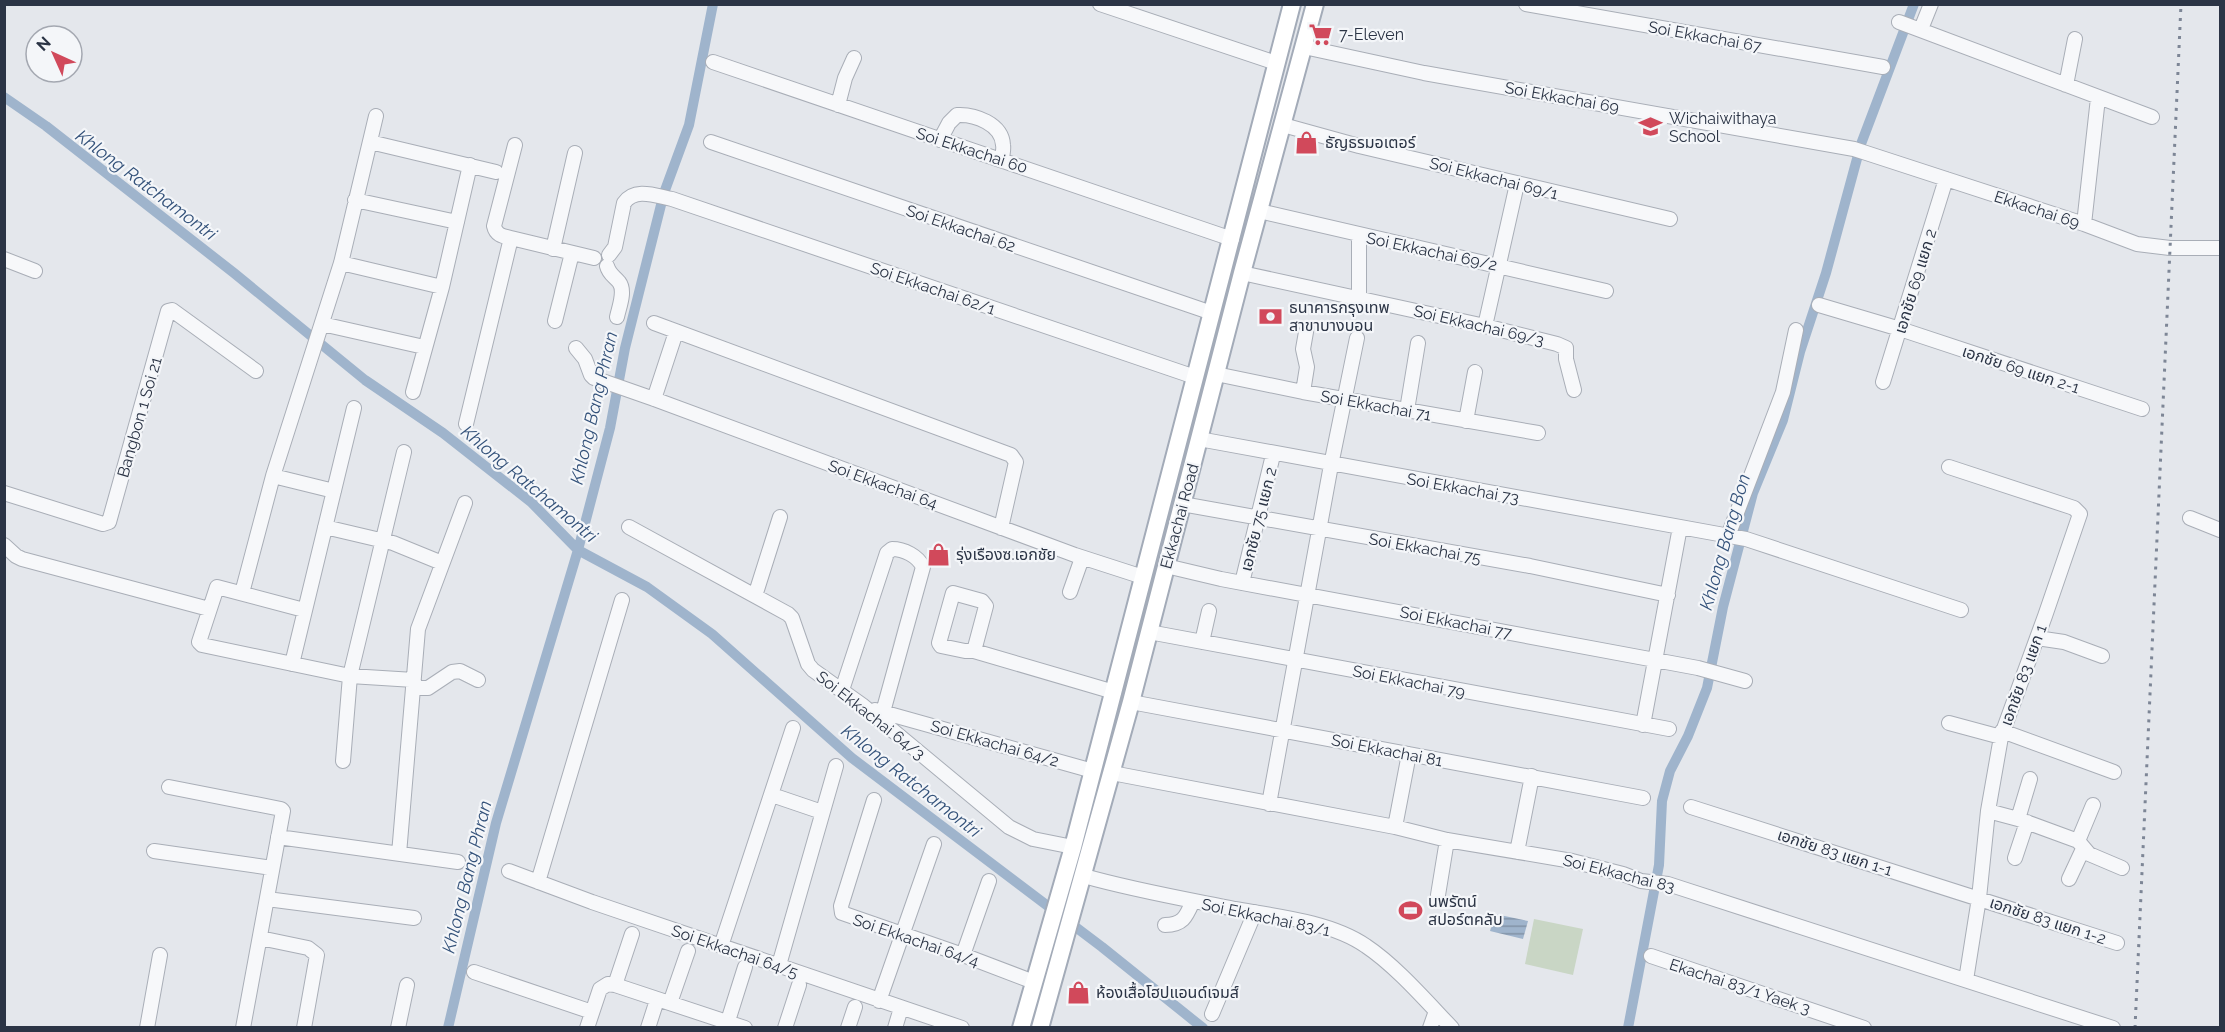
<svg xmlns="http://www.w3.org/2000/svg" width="2225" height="1032" viewBox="0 0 2225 1032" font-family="Raleway,'Noto Sans Thai',sans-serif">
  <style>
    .grass { fill: #c9d6c5 }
    .water { fill: url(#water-rules) }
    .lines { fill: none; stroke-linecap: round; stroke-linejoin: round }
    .canal { stroke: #9fb4cc; stroke-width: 10 }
    .minor-casing { stroke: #a9aeb7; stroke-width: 16 }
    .major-casing { stroke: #a3abb8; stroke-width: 20 }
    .minor { stroke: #f7f8fa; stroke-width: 14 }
    .major { stroke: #fff; stroke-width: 16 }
    .rail { stroke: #7d8696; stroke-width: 3; stroke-dasharray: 3 6; stroke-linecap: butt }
    .labels { text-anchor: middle; stroke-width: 4.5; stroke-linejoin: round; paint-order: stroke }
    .poi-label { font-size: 16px; fill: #2b3445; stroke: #f4f6f9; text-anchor: start }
    .street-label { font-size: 16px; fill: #2b3445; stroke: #f4f6f9 }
    .water-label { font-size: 18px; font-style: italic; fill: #34527a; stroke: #f4f6f9 }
  </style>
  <defs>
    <pattern id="water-rules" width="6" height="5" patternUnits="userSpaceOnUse" patternTransform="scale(1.5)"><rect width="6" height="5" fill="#9fb4cc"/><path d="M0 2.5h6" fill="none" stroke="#8293a7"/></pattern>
  </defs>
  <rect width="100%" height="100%" fill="#e4e7ec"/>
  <path class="grass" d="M1534,919L1583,929L1573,975L1525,964Z"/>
  <path class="water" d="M1495,914L1528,921L1523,939L1490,931Z"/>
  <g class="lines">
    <path class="canal" d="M4,97L46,126L234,273L365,380L443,433L531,502L578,550L647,587L712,634L852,758L1102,947L1203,1028
      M448,1028L496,823L578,550L610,428L625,348L664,193L689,125L713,4
      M1628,1028L1659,865L1662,801L1670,771L1688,736L1707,688L1723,607L1753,493L1783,420L1800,352L1826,273L1861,144L1914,4"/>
    <defs>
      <path id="minor" d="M1100,4L1276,63
        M1526,4L1883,67
        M1899,22L2152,117
        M1921,29L1931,4
        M1304,47L1424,73L1854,149L2084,224L2137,244L2170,248H2220
        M713,62L1232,239
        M2066,85L2075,39
        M838,105L845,78L854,58
        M1283,125L1359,146L1670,219
        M940,140L949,123L957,115C975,114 1002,124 1003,145C1004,150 1002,155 1002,160
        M370,142L496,172
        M711,142L1212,313
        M515,145L494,226C496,235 502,236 511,238L594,258
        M355,200L457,222
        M1259,211L1606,291
        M2084,224L2098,98
        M1359,235V299
        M553,249L575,153
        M609,255L615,247L624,203C635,187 656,196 672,199L1195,377
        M4,259L35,271
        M341,263L442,287L413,392
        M607,266C609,274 614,276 619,282C626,291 619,307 617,317
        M1242,273L1485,326L1557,344L1566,348V359L1574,390
        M442,287L470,165
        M1819,305L1900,329L2142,409
        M555,321L572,253
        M654,323L1011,455L1016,462L1001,528
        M322,324L424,347
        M1485,326L1517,184
        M576,348L585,359L591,375L594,378L654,399L1075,555L1143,577
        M1216,374L1303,392L1538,433
        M1883,382L1946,179
        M1303,392L1307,367L1303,349L1306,332
        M654,399L676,332
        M1407,410L1418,343
        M1466,421L1475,372
        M466,424L511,238
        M1199,439L1746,539L1961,610
        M1949,467L2074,508L2080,514L2045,616L2001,737L1988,811L1979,898L1966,980
        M273,476L334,491
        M4,493L103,524L109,522L168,311L172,310L256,371
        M1182,504L1530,566L1668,595
        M2190,518L2220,530
        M325,527L393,543L442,563
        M629,527L788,614L792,618L808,664L813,670L862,705L1009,827L1033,839L1073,847
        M1728,536L1783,392L1796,330
        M4,545L16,556L22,559L209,609
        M1166,566L1221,579L1698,668L1745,681
        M1242,583L1273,455
        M1070,592L1082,558
        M242,593L273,476L341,263L376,116
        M755,596L780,517
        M304,610L217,587L199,642L202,645L350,676L414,680
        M1149,632L1669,729
        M2037,638L2064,642L2102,656
        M1202,642L1209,611
        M974,651L986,606L982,601L953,593L939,643L941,646L965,651H974L1114,692
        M292,664L354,408
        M413,688H428L452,672L460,671L478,680
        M842,690L887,553L892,549C904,549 918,556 923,567L883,712
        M1131,702L1643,798
        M875,710L1093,771
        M1949,723L2001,737
        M1643,725L1680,527
        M2002,731L2114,772
        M343,761L350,676L404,452
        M1112,773L1395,827L1447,840L1572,861L1623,874L1641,881L1668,884L2113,1028
        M169,787L281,809L283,811L243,1028
        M772,795L822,812
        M874,800L841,906L842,913L963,955L1034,982
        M1269,804L1331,465L1357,338
        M2093,805L2078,841L2089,854L2122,868
        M1691,807L2117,943
        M1988,811L2018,819L2078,841
        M2018,819L2030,779
        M1395,827L1409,754
        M278,837L458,862
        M154,851L272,868
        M1517,852L1532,776
        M399,854L418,629L465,503
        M2015,858L2027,822
        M509,871L592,902L962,1028
        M1084,876C1133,890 1185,899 1235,909C1276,916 1332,922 1366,946C1396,966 1427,1002 1452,1028
        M2069,879L2083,849
        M538,882L622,600
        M1438,895L1447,840
        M267,899L414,918
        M1165,925C1183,925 1186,917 1193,901
        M260,938L308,948L317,955L304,1028
        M721,946L793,728
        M963,955L989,881
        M1651,956L1864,1028
        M779,965L836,766
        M474,972L592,1012
        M615,985L745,1028
        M879,1001L934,844
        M670,1003L688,951
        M1212,1014L1255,912
        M728,1021L745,967
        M147,1028L160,955
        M398,1028L407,985
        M587,1028L600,989L608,984L615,985L632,934
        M648,1028L657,1000
        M785,1028L799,985
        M848,1028L855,1007
        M895,1028L901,1008
        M1430,1028L1436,1011"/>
      <path id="major" d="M1021,1028L1073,847L1292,4
        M1040,1028L1131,702L1242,273L1315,4"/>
    </defs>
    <use href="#minor" class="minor-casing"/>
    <use href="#major" class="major-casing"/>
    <use href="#minor" class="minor"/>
    <use href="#major" class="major"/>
    <path class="rail" d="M2135,1028L2181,4"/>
  </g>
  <defs>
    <symbol id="supermarket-bare" viewBox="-9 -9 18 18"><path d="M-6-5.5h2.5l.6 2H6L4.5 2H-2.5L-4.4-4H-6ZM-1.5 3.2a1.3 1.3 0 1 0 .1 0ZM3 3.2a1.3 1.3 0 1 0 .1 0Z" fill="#d1495b" stroke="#f4f6f9" stroke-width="2.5" paint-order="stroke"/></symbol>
    <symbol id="school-bare" viewBox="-9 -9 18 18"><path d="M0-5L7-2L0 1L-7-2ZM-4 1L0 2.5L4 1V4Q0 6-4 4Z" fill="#d1495b" stroke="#f4f6f9" stroke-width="2.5" paint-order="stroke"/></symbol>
    <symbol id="shop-bare" viewBox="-9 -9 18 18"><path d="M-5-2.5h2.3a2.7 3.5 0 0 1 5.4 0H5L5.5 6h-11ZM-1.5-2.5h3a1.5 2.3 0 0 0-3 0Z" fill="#d1495b" stroke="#f4f6f9" stroke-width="2.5" paint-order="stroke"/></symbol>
    <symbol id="bank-bare" viewBox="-9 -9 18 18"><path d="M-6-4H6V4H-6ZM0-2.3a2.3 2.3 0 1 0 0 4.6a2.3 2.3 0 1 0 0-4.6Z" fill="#d1495b" stroke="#f4f6f9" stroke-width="2.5" paint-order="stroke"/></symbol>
    <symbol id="stadium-bare" viewBox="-9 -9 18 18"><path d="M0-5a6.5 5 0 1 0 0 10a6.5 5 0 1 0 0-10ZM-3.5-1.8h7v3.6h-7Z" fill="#d1495b" stroke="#f4f6f9" stroke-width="2.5" paint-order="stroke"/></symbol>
  </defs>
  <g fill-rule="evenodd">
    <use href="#supermarket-bare" x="1304" y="18" width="33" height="33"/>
    <use href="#school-bare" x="1634" y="110" width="33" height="33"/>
    <use href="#shop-bare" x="1290" y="126" width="33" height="33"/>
    <use href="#bank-bare" x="1254" y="300" width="33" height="33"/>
    <use href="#shop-bare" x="922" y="538" width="33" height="33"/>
    <use href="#stadium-bare" x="1394" y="894" width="33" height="33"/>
    <use href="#shop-bare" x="1062" y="976" width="33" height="33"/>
  </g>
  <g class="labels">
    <g class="poi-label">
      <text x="1339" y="40">7-Eleven</text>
      <text x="1669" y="124">Wichaiwithaya<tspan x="1669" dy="18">School</tspan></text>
      <text x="1325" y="148">ธัญธรมอเตอร์</text>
      <text x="1289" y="313">ธนาคารกรุงเทพ<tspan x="1289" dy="18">สาขาบางบอน</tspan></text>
      <text x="956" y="560">รุ่งเรืองซ.เอกชัย</text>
      <text x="1428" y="907">นพรัตน์<tspan x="1428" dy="18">สปอร์ตคลับ</tspan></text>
      <text x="1096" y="998">ห้องเสื้อโฮปแอนด์เจมส์</text>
    </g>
    <g class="street-label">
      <text transform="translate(1705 36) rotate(10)" y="6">Soi Ekkachai 67</text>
      <text transform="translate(1562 97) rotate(10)" y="6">Soi Ekkachai 69</text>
      <text transform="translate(972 150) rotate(18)" y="6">Soi Ekkachai 60</text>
      <text transform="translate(1494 178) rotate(14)" y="6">Soi Ekkachai 69/1</text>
      <text transform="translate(2037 209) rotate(18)" y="6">Ekkachai 69</text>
      <text transform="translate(961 228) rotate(19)" y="6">Soi Ekkachai 62</text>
      <text transform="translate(1432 251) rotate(12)" y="6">Soi Ekkachai 69/2</text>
      <text transform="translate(1915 281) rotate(-73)" y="6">เอกชัย 69 แยก 2</text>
      <text transform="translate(933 288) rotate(19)" y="6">Soi Ekkachai 62/1</text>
      <text transform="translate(1479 325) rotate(13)" y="6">Soi Ekkachai 69/3</text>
      <text transform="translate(2021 369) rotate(18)" y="6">เอกชัย 69 แยก 2-1</text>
      <text transform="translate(1376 405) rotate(10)" y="6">Soi Ekkachai 71</text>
      <text transform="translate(139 417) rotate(-74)" y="6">Bangbon 1 Soi 21</text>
      <text transform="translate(883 484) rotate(20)" y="6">Soi Ekkachai 64</text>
      <text transform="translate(1463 488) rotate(10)" y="6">Soi Ekkachai 73</text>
      <text transform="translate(1179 516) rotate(-75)" y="6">Ekkachai Road</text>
      <text transform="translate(1258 519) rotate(-76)" y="6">เอกชัย 75 แยก 2</text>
      <text transform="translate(1425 548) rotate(10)" y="6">Soi Ekkachai 75</text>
      <text transform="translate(1456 622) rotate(11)" y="6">Soi Ekkachai 77</text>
      <text transform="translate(2023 675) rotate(-70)" y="6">เอกชัย 83 แยก 1</text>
      <text transform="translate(1409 681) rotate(11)" y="6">Soi Ekkachai 79</text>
      <text transform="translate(871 715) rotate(38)" y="6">Soi Ekkachai 64/3</text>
      <text transform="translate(995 743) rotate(16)" y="6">Soi Ekkachai 64/2</text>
      <text transform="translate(1387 750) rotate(11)" y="6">Soi Ekkachai 81</text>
      <text transform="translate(1835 852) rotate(18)" y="6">เอกชัย 83 แยก 1-1</text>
      <text transform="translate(1619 873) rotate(14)" y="6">Soi Ekkachai 83</text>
      <text transform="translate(1266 917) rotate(12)" y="6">Soi Ekkachai 83/1</text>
      <text transform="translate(2048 920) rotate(18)" y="6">เอกชัย 83 แยก 1-2</text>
      <text transform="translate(916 940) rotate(19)" y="6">Soi Ekkachai 64/4</text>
      <text transform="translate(735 951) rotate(19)" y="6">Soi Ekkachai 64/5</text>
      <text transform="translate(1740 986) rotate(18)" y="6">Ekachai 83/1 Yaek 3</text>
    </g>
    <g class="water-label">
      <text transform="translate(146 185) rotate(37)" y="6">Khlong Ratchamontri</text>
      <text transform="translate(594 408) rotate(-77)" y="6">Khlong Bang Phran</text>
      <text transform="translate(529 484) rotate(40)" y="6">Khlong Ratchamontri</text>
      <text transform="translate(1725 542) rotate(-74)" y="6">Khlong Bang Bon</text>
      <text transform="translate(911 781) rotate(38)" y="6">Khlong Ratchamontri</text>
      <text transform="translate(467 877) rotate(-76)" y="6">Khlong Bang Phran</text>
    </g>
  </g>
  <rect width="2225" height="1032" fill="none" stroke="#2b3445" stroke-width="12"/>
  <g transform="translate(54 54) rotate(315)"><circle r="28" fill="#f4f6f9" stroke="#a4a8b1" stroke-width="1.5"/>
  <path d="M0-4.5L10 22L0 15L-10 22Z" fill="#d1495b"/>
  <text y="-9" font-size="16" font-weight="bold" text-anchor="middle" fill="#2b3445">N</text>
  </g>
</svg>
